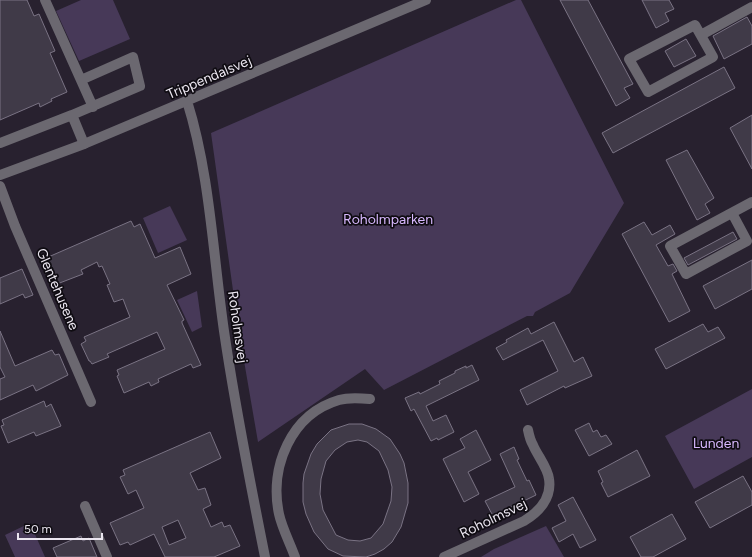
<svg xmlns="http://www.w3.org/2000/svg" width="752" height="557" viewBox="0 0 752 557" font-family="Figtree,sans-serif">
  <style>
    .green { fill: #473958 }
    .building { fill: #403a48; stroke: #7a7384; fill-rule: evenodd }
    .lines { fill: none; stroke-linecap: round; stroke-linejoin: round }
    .minor { stroke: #6b6870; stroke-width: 10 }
    .tertiary { stroke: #6b6870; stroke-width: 10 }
    .labels { text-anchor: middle; stroke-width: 3.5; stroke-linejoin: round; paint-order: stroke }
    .street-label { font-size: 14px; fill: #ebe6f0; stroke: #0f0c12 }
    .park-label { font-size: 14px; fill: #d8b8fe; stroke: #0f0c12 }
  </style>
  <rect width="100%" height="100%" fill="#28212f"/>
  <path class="green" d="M81,0H113L130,39L79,61L56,11Z
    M516,0H521L624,203L570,293L535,312L533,316H527L384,390L365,369L258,442L238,326L211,133Z
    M170,206L187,240L158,253L143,218Z
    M197,291L202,327L192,332L177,300Z
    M752,389V457L694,489L665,436Z
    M30,523L45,557H15L5,535Z
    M546,526L564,557H481L494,549Z"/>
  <path class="building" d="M0,0H27L34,16L39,14L55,51L50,53L67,92L51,99L52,101L40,107L39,103L0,120Z
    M560,0H588L633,84L624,88L630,98L616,106Z
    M642,0H669L674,9L665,13L669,21L656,28Z
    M747,17L752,26V44L724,59L713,36Z
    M686,39L696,56L674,67L665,51Z
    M724,67L735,88L613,153L602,133Z
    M752,115V169L730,128Z
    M687,150L714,198L705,204L710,213L697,220L666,160Z
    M131,221L134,227L140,224L155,258L180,247L191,274L167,285L184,320L182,321V323L201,365L193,368L191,364L158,379L159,382L151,386L149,382L124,393L117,376L119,375L117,370L165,349L157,332L107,354L109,357L92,364L90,361H89L81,344L86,341L84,337L130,317L126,307L123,299L114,302L107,285L110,284L102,266L99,267L97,262L81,270L83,274L57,284L46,258Z
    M644,222L652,235L670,225L675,234L656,245L668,266L673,264L677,271L672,274L690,311L669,322L622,234Z
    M733,232L737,239L688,265L684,258Z
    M752,260V289L715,309L703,286Z
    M22,269L33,295L25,298L23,294L0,304V278Z
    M554,322L574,362L583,357L592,376L565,388L564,386L527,405L520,390L558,371L543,340L503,360L496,348L507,342L506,340L528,328L531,334Z
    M703,324L708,332L718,327L725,338L666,369L655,349Z
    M0,331L15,366L52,350L55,355L59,354L68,375L36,391L33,385L0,400V379L5,377L0,367Z
    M472,365L479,380L426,406L433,421L446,415L454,432L438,440L437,438L431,441L414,409L411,411L405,398L419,392L420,394L440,384L439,381L455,373V371L466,366V368Z
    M44,401L46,407L51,404L61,426L36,436L34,432L8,443L1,426L4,425L2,420Z
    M589,423L593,432L597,430L601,437L606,435L612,444L589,456L575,430Z
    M349,424H362L376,429L390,439L400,454L404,463L408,483V503L401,527L392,542L384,549L375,554L366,557L343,556L328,549L314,532L306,514L303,502V483L304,474L311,454L317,444L331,430ZM358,440L367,442L379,451L388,470L392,487L391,501L383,524L371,538L360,541L348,540L336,535L323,510L320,494L321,479L326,461L335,450L347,442Z
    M476,430L491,460L468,472L479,494L464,502L443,459L465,448L460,439Z
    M210,432L221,458L190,473L198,490L205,488L211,505L203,509L211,527L222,522L224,527L230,525L240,546L214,557H165L154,534L130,545L128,542L120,545L110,523L144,508L136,490L128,494L120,477L125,475L123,470ZM178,520L186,538L169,545L162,527Z
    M514,447L519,459L517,460L527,481L529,480L536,495L493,516L485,501L515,487L500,454Z
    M637,450L650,476L608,497L601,483L603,482L598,471Z
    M743,476L752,492V505L710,528L695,502Z
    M573,497L596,540L580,548L573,534L559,542L552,528L566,521L558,505Z
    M672,514L686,539L653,557H641L630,537Z
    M81,536L83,541L89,538L97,557H57L53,548Z"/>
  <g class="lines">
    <path class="minor" d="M45,0L93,107
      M695,25L713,57L648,92L629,59Z
      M701,35L752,7
      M72,115L140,86L133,57L81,80
      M0,143L72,115L84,144
      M0,186L15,226L91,402
      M732,213L747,241L686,274L670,246L752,202
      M85,506L107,557
      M295,557C290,543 282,528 279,514C269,467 291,414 339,400C349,397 360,398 370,399
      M444,557L524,521C539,512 552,498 549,479C548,468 537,455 533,445C530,440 529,435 528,430"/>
    <path class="tertiary" d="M187,101C210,174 213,255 224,331C235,407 250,482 265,557
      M0,175L84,144L426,0"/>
  </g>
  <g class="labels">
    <g class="street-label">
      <text transform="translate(209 77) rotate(-23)" y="5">Trippendalsvej</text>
      <text transform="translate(58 289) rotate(67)" y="5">Glentehusene</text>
      <text transform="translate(238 327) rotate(82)" y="5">Roholmsvej</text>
      <text transform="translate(493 518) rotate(-26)" y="5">Roholmsvej</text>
    </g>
    <g class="park-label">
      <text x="388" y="224">Roholmparken</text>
      <text x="716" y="448">Lunden</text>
    </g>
  </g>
  <path d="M18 533v6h84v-6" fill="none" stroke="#ebe6f0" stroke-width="2"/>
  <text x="24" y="533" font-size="12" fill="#ebe6f0" stroke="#0f0c12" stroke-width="3" paint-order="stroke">50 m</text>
</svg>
